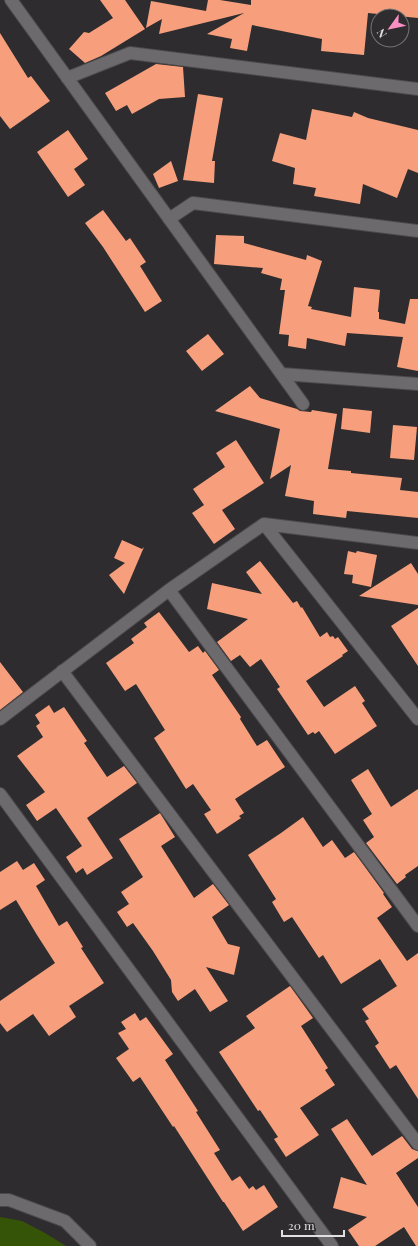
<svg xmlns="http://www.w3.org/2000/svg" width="418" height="1246" viewBox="0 0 418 1246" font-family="'Playfair Display',serif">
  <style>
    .green { fill: #365408 }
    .building { fill: #f79f7d }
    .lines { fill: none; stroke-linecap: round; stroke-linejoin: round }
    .lane-casing { stroke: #4b494b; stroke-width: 14 }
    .street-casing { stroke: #4b494b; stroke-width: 14 }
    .lane { stroke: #6c6a6d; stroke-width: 12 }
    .street { stroke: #6c6a6d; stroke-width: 12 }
  </style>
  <rect width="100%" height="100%" fill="#2e2c2e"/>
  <path class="green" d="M0,1217L22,1221L45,1233L66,1246H0Z"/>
  <path class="building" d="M100,0H125L145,29L101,56L85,63L69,49L84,32L89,33L113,18Z
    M208,0H220L251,5V0H418V18L368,13L364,55L321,51L322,39L252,25L247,51L230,48L232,39L207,34L244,13L159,34L162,19L146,28L151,1L206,11Z
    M0,33L28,78L31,76L50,101L10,129L0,116Z
    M156,64L183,67L185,97L159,99L132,114L127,105L116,111L105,93Z
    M198,94L223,98L212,161H215L214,183L183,180Z
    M312,109L352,117L354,112L368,118L418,130V173L408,169L397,198L363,184L360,204L314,196L316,188L293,184L295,168L272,161L280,133L306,140Z
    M68,130L88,159L74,169L85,185L68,197L37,152Z
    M171,161L178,181L159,188L153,174Z
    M103,210L126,241L130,238L146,262L140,266L162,301L145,312L103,247L85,223Z
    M216,235L244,236V243L306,260L307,255L322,261L308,306L312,307L311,309L351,317L354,287L380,290L378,312H379V319L405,324L410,299H418V371L397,367L403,337L347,333L345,346L307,338L306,349L288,346L289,335L279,334L285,290H280L282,279L261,273L263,268L214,264Z
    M208,334L224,354L202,371L186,351Z
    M250,386L260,398L297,409L300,411L311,412L312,410L337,414L328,469L351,471V473L402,478L400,490L418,492V518L347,511L346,518L313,514L314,501L285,496L291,465L270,479L280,429L215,411Z
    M343,408L372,411L370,433L341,429Z
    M393,425L417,427L414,460L390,458Z
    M236,440L264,483L222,510L235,529L214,544L192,513L204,505L193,489L225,467L216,453Z
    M122,540L142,549L144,547L124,594L109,575L125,563L114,558Z
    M348,551L356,553L357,551L377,555L371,587L352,583L353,575L344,574Z
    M260,561L293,603L297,601L301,608L302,607L320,637L327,632L330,637L333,636L335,639L338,637L348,651L342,655L343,656L306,681L324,707L355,686L365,701L362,703L377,726L335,754L319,731L315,734L313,732L308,735L277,689L280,687L261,659L250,667L240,655L231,661L217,642L248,619L207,609L212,583L262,594L246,572Z
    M411,563L418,574V605L359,596Z
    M418,608V666L391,626Z
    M159,612L189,652L198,646L203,653L205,651L219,670L212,675L241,717L240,719L257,746L267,740L285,767L235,799L244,813L239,816L241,818L217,834L204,814L211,810L193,784L186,789L154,738L165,730L136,684L125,691L106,663L134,643L131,639L147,627L144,623Z
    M0,662L23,692L0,710Z
    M49,705L54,713L64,707L87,741L84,743L107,777L124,766L137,783L87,818L113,858L87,875L83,868L76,873L66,857L82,846L56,808L37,821L26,805L45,792L17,756L43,737L36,726L40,723L35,715Z
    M368,769L391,807L418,789V866L405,875L406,877L397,884L366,843L374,837L363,820L372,814L351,780Z
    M160,813L175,837L161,846L194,898L213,884L229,905L212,917L228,944L240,947L234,975L206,967L228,1001L210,1012L195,989L178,1001L172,992L171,980L153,951L133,923L127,927L117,912L129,904L121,892L143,877L119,839Z
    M303,817L323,847L332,840L345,858L354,852L384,893L383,894L392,907L377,918L407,961L418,953V1099L396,1065L390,1069L375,1046L379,1043L365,1021L369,1019L362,1009L397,986L380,959L341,984L323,955L319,958L292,917L284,922L272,902L276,899L248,855L281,833Z
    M17,861L23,870L34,863L45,880L36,886L59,926L67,921L83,947L81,948L104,983L69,1006L76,1017L49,1036L33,1014L7,1032L0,1023V1001L55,963L37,935L16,900L0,910V872Z
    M290,986L313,1018L301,1026L328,1068L325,1070L335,1085L300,1108L319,1135L286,1157L274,1139L278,1137L260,1110L258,1111L219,1052L255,1028L246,1016Z
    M135,1013L140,1021L146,1017L173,1054L165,1060L198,1111L196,1112L220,1150L214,1153L232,1181L240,1176L249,1189L253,1186L256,1190L264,1185L278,1207L243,1231L224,1202H223L174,1126L173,1127L140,1077L133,1082L116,1058L129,1049L118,1033L126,1029L121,1022Z
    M347,1119L372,1156L402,1136L412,1149L418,1151V1158L396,1173L418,1207V1246H416L404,1227L375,1246H359L348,1230L367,1217L333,1208L341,1177L367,1185L331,1129Z"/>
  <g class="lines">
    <defs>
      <path id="lane" d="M0,1200H9L65,1221L90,1246"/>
      <path id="street" d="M11,0L303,404
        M67,78L130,53L418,89
        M169,219L193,203L418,231
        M282,374L418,384
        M264,524L418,719
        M169,590L418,926
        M62,671L418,1144
        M0,719L169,590L264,524L418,543
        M0,794L332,1246"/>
    </defs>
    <use href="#lane" class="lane-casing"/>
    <use href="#street" class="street-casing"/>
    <use href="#lane" class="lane"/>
    <use href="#street" class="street"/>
  </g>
  <g transform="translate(390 28) rotate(237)"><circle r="19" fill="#2e2c2e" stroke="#767476"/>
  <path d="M0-3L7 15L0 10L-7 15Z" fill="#fb8fc4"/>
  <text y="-6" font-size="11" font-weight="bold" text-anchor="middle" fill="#e1e0e1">N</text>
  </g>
  <path d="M282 1230v6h62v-6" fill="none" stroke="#e1e0e1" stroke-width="2"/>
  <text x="288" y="1230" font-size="12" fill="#e1e0e1" stroke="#2e2c2e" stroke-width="3" paint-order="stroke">20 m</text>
</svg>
